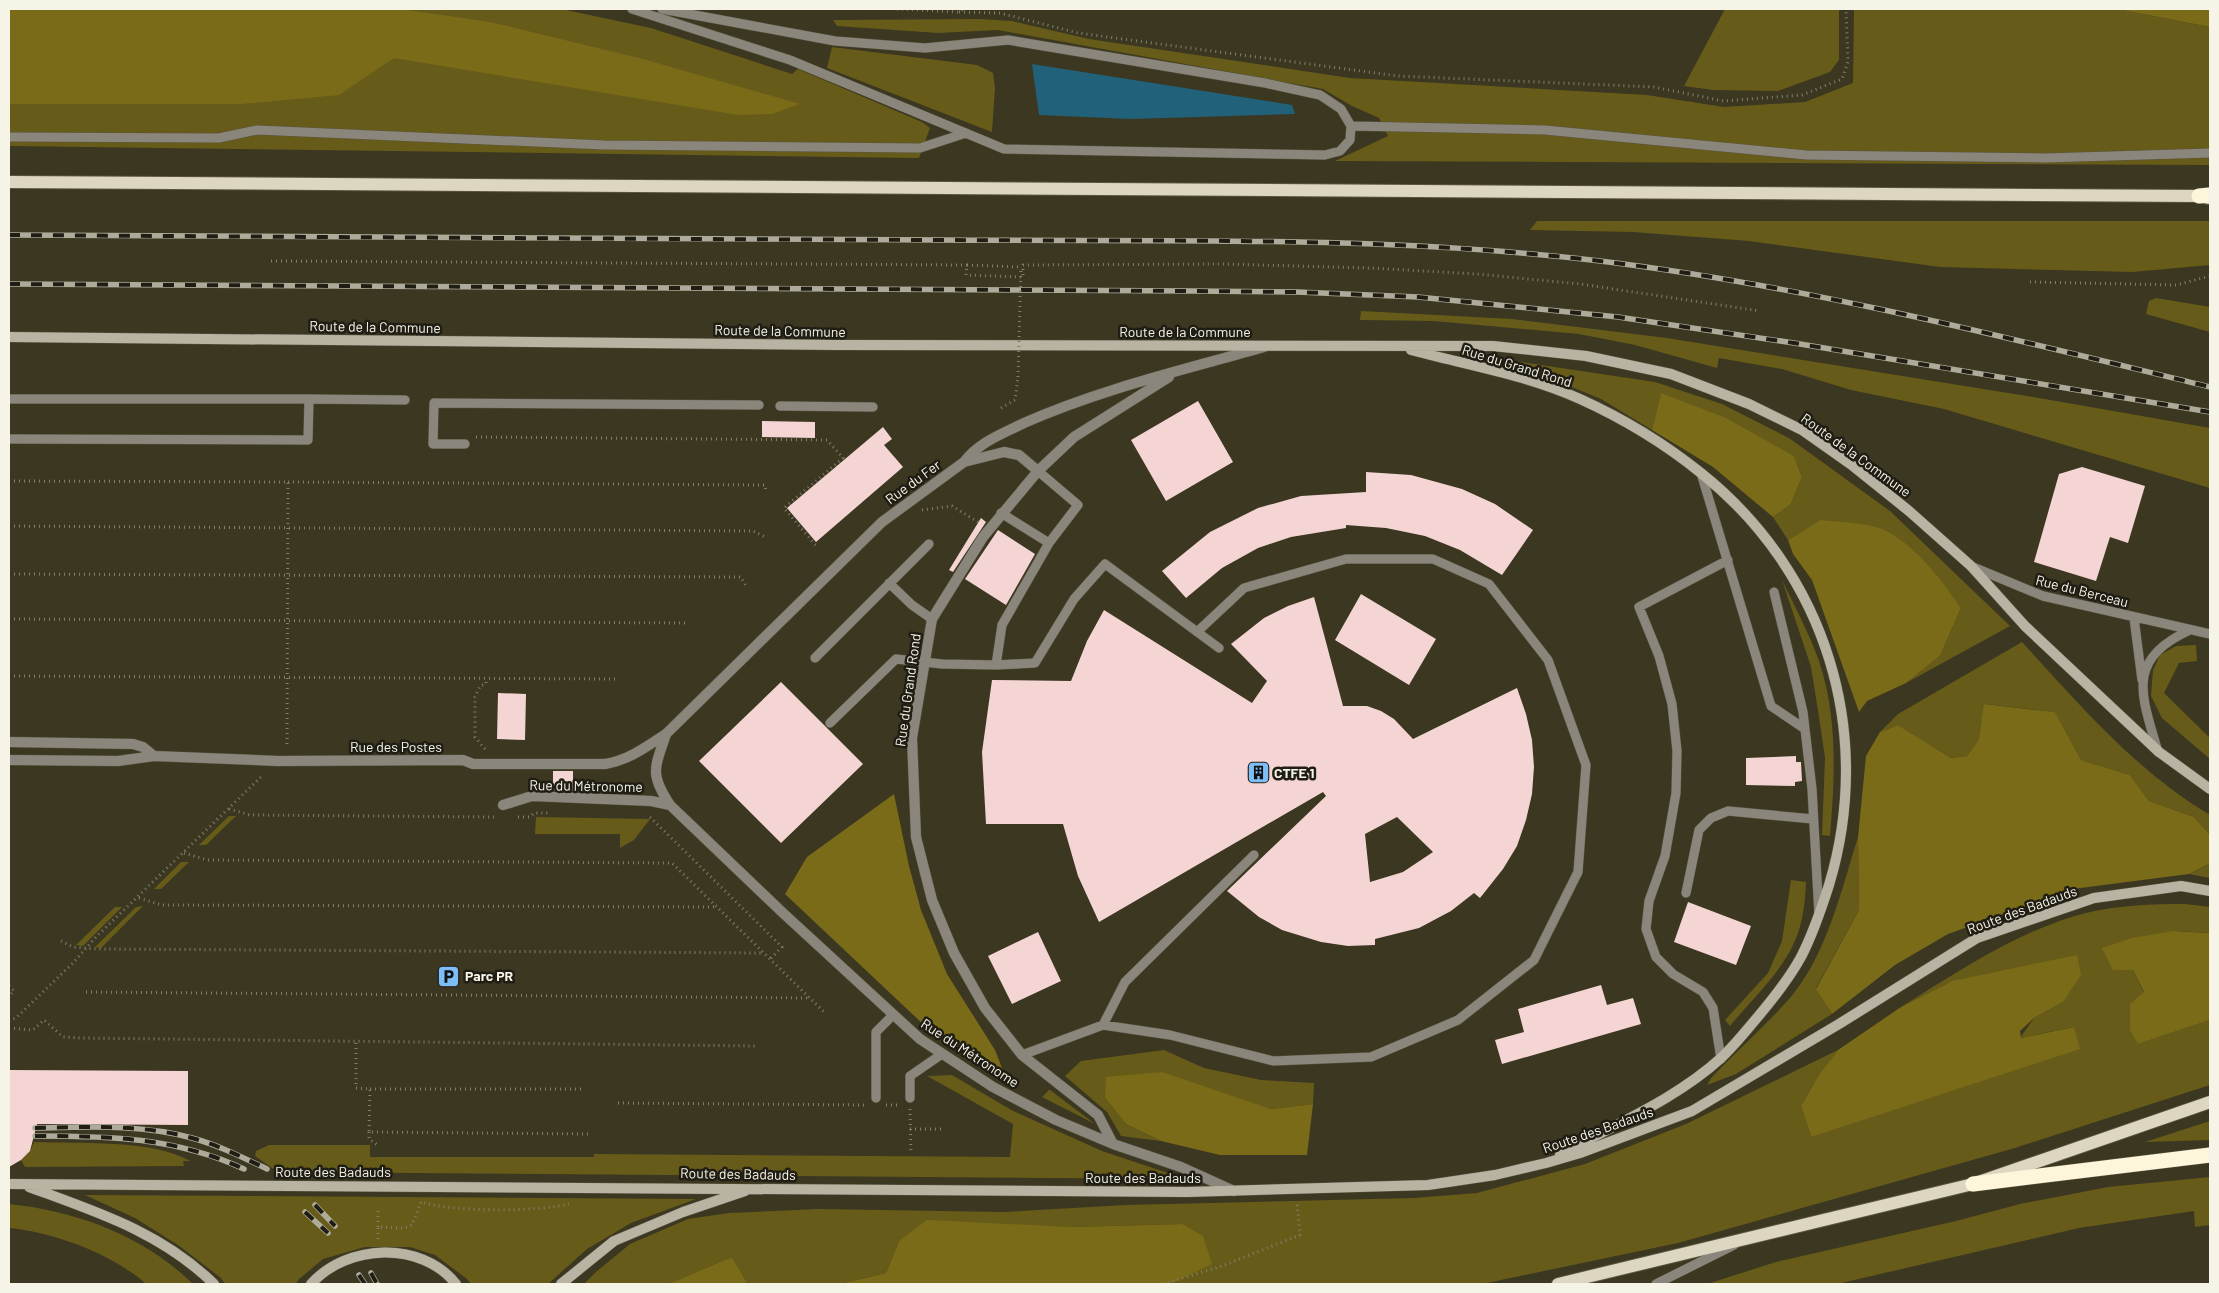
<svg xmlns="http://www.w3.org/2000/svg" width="2219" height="1293" viewBox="0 0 2219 1293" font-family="Barlow,sans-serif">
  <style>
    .green { fill: #675b19 }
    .forest { fill: #796b18 }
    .water { fill: #22617a }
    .building { fill: #f5d5d3; fill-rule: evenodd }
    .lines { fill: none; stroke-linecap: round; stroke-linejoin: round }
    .lane-casing { stroke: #595541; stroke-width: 10 }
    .street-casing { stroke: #595541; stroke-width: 11 }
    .secondary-casing { stroke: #595541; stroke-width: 11 }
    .primary-casing { stroke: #595541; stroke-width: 14 }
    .highway-casing { stroke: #595541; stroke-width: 16 }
    .path { stroke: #837f6d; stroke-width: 3; stroke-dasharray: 1 4; stroke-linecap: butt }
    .lane { stroke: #8a867c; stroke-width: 9 }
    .street { stroke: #8a867c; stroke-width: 10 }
    .secondary { stroke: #b9b3a3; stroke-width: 10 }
    .primary { stroke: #ddd6c0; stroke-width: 12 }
    .highway { stroke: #fef6db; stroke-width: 15 }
    .rail-casing { stroke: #aeab9a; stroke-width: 5.5 }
    .rail { stroke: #201e14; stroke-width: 4; stroke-dasharray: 11; stroke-linecap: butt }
    .path-bridge { stroke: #837f6d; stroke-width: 3; stroke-dasharray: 1 4; stroke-linecap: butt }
    .labels { text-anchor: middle; stroke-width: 5; stroke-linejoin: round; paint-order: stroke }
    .street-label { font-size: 14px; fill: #f6f4e6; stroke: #201e14 }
    .poi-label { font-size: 14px; font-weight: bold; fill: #f6f4e6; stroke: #201e14; text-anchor: start }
  </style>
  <rect width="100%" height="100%" fill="#3b3721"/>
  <path class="green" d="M9,9H561L651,28L792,74L798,69L922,122L930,128L919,158L9,146Z
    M1725,9H1839V60L1830,72L1778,91L1713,90L1684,86Z
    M1854,9H2117L2210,27V165L1335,161L1388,136L1379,118L1352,106L1323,89L998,30L938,33L837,26L833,20L980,19L1012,21L1089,39L1350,78L1647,95L1724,107L1805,102L1853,83Z
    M832,47L977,65L993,73L995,88L992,132L827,68Z
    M1537,221H2210V265L2132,272L1940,267L1749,241L1633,232L1530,230Z
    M2156,298L2210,307V332L2146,314L2149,301Z
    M1361,311L1512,319L1667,338L2027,396L2210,428V488L1944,409L1851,390L1782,369L1719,358L1717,368L1635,345L1579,334L1434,321L1360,320Z
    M1508,360L1655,382L1722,404L1789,438L1890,511L2010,626L1906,683L1940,656L1961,608L1820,520L1788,540L1773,517L1791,504L1802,477L1794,456L1661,394L1652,430L1601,399L1567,385L1512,367Z
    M1782,580C1795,607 1809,633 1819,661C1838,718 1835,777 1830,836L1822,835L1825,758L1819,717L1811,667Z
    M2022,642C2080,705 2136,771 2210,815V835L2194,817L2149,801L2130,775L2081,760L2055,712L1985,704L1979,739L1967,756L1951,758L1898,725L1880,732L1898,714Z
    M2196,645L2197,661L2179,663L2164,693L2210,738V759L2162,718L2151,696L2153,670L2160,655L2176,646Z
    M229,816H236L206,845H199Z
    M536,817L650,819L634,840L620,848V834H535Z
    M1858,837L1859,910L1816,988L1832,1014L1736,1074L1707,1085L1712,1077C1738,1050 1766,1025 1790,998C1827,954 1841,891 1858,837Z
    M181,862H189L161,889H154Z
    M2210,863V878L2189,874Z
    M1791,880L1806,882C1805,903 1803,924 1794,943C1780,974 1751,1000 1730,1026L1725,1020L1768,973L1782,941Z
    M2185,904L2210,907V933L2178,931L2133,970L2144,993L2138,1044L2210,1020V1085L2015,1148L1678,1243L1482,1284H1162L1182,1224L1071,1227L899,1241L886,1273L839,1284H748L732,1257L668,1284H584L596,1272L630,1244L688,1219L729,1213L819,1209L1003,1212L1126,1205L1414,1198L1477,1193L1585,1164L1686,1124L1838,1050L1820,1073L1801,1106L1811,1137L2074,1027L2020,1038L2034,1018L2063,1002L1952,981L1901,1007C1959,971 2019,930 2086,913C2118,905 2152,904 2185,904Z
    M143,906L101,948L95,947L136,907Z
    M115,907H122L83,946L76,945Z
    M1164,1050L1204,1068L1261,1080L1314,1083L1313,1104L1271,1109L1232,1097L1105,1098L1126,1124L1161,1141L1121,1136L1107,1112L1065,1076L1081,1061Z
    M952,1075L1013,1111L1102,1151L1186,1179L281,1172L272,1168L255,1156L256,1151L269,1145H370V1157H594V1154L1010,1157L1013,1124L927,1076Z
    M1049,1090H1050L1095,1124L1042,1097Z
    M2210,1121V1140L2145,1142Z
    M34,1142C77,1144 153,1139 190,1161H183L184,1166L25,1167L21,1160L30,1151Z
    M2210,1177V1225L2195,1227L2194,1211L2079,1228L1837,1284H1707L1776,1262L1956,1221L2020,1204L2108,1187Z
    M85,1195L696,1199L631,1223L587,1249L548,1284H471L467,1279L435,1255L410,1247H365L323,1259L298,1280L296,1284H225L221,1278L178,1245L135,1218Z
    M9,1204C77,1211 144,1236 193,1284H146C113,1254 53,1232 9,1228Z"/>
  <path class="forest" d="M9,9H400L490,22L643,59L800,104L772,114L738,115L394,58L339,95L242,104H9Z
    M2117,9H2210V27Z
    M1661,393L1726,418L1794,456L1802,477L1791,504L1773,517L1713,467L1652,430Z
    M1820,520C1837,522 1867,523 1882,529C1915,544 1941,579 1961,608L1940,656L1906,683L1867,701L1859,712L1812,580L1793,554L1788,540Z
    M1984,704L2055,712L2081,760L2130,775L2149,801L2194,817L2210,835V863L2189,874L2073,889L1948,934L1895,965L1832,1014L1816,989L1859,910L1858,837L1866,756L1880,732L1898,725L1951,758L1967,756L1979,739Z
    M894,794L909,866L921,910L947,974L995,1050L1006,1078L925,1026L785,894L807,857Z
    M2173,931L2210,933V1020L2138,1044L2130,1030V1004L2144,992L2133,970H2113L2102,948L2132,938Z
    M2077,955L2081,975L2063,1002L2034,1018L2020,1031L2021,1038L2074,1027L2080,1049L1811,1137L1801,1106L1820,1073L1838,1050L1901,1007L1952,981Z
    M1162,1072L1271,1109L1313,1104L1307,1155H1220L1161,1141L1126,1124L1105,1098L1106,1077Z
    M927,1220L1071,1227L1182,1224L1203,1236L1212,1264L1175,1282L1164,1284H839L886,1273L899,1241Z
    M732,1257L748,1284H668Z"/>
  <path class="water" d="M1032,64L1292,105L1295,114L1131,119L1039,115Z"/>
  <path class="building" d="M1198,401L1233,462L1166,501L1131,440Z
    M762,421L815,422V438L762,437Z
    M883,427L892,439L884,445L903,467L816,542L787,508Z
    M2082,467L2145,486L2128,543L2110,537L2096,581L2034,562L2059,474Z
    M1366,472L1411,475L1462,489L1495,504L1533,530L1502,575L1460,550L1425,536L1386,528L1346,525V528L1291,537L1258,548L1222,568L1186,598L1162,571L1210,532L1258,508L1301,496L1366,492Z
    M981,518L986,522L953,572L949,570Z
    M998,530L1035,554L1006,605L965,579Z
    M1361,594L1436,639L1409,685L1335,640Z
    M1314,597L1343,706H1367L1381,711L1394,719L1413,739L1517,688L1526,714L1532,740L1534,767L1532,794L1526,820L1517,846L1503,869L1480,898L1474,893L1451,911L1419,928L1375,939V945L1348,946L1321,942L1282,930L1259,917L1227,891L1326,796L1323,792L1099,922L1078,876L1063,824H986L982,752L992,680L1071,681L1087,641L1104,610L1252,703L1267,681L1231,644L1264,618L1288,606ZM1397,817L1433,852L1403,872L1370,882L1365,834Z
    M781,682L863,764L781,843L699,761Z
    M498,693L526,694L525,740L497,739Z
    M1796,756V762H1801L1802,781L1795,782V786L1746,785V758Z
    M553,771H573V791L553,790Z
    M1688,902L1751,926L1736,965L1674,942Z
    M1038,932L1061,981L1012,1004L988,956Z
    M1601,985L1607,1005L1633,998L1641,1024L1502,1064L1495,1040L1524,1032L1518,1009Z
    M9,1070L188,1071V1125L37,1124L30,1151L21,1160L9,1167Z"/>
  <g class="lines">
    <defs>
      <path id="lane" d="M632,9L790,60L1004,149L1325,155L1340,151L1350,140L1351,126L1341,109L1320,95L1265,83L1008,40L925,48L835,41L662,9
        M1351,126L1545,130L1806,155L2045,158L2210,153
        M9,137L219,138L257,130L604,145L920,148L966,133
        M9,399H309L308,440L9,439
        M309,399L405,400
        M780,406L873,407
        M465,444H433L434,403L759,405
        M1701,473L1771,706L1805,729
        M1001,513L1049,543
        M1973,567L2043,596L2210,634
        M889,583L912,605L932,619
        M1774,592L1803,712L1812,789L1819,915
        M2134,618L2142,680
        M815,658L929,544
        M996,665L1002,625L1049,543L1078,505L1038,471
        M830,723L896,659L942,664L996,665L1035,663L1074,599L1105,564L1219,648
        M2158,752C2142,696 2124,660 2190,630
        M1686,893L1699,830L1711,818L1728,811L1813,819
        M1103,1025L1125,982L1254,855
        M1022,1055L1103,1025L1170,1035L1273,1061L1371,1057L1458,1020L1534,960L1578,872L1586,765L1548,660L1489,584L1433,559H1346L1244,588L1197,632
        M1721,1059L1713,1008L1703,992L1673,974L1656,957L1646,929L1649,901L1665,856L1676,793L1677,751L1672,704L1659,656L1639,607L1728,560
        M876,1098V1032L893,1015
        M910,1098V1076L942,1054
        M1656,1284L1734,1245"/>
      <path id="street" d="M964,462L1004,452L1019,455L1038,471
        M666,734C655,768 649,773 670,805L783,913L920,1039L993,1087L1056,1120L1113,1144L1181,1167L1234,1191
        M9,742L133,744L143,747L154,756
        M9,760L118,761L154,756L278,761L463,760L473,764H605C629,760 646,747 666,734L882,522L964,462C979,442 1002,434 1024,423C1101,389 1183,370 1264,347
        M503,805L532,796L651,801L670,805
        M1113,1144L1098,1115L1022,1055L985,1008L954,953L932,900L916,837L912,738L932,619L983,537L1038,471L1074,437L1169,377"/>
      <path id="secondary" d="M9,337L839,345L1493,346L1586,356L1671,374L1749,404L1802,430L1853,466L1909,511L1971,566L2025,626L2159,752L2210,789
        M1411,350C1467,365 1527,375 1580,399C1622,418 1665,444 1701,473C1826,573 1875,732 1829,885C1821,910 1813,934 1801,957C1789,979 1773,999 1756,1019C1745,1032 1734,1046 1721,1058C1675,1100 1613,1125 1560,1155
        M9,1184L1187,1192L1428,1185L1495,1175L1546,1163L1580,1153L1692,1111L1839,1024L1977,938L2094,898L2181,886L2210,891
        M29,1187C97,1212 161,1232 214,1284
        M311,1284C347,1244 421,1240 456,1284
        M561,1284L614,1241L683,1212L745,1191"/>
      <path id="primary" d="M9,182L2199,196L2208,198
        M1558,1284L1973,1184L2210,1102"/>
      <path id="highway" d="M2199,196L2210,195
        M1973,1184L2210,1155"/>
    </defs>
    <use href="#lane" class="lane-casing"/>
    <use href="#street" class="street-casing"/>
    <use href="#secondary" class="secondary-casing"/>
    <use href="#primary" class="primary-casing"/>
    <use href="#highway" class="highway-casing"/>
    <path class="path" d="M897,9L959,12L963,9
      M959,12L1000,13L1078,33L1398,76L1654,87L1723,101L1802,95L1842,79L1848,62L1846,9
      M271,261L967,265L966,275L1023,277V265L1224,264L1370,268L1477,274L1580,284L1760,311
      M967,265L1021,267
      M2030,282L2176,285L2210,276
      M1001,408L1015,400L1018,377
      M476,437L827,440L843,458L784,508L818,548
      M9,481L288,482L287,748
      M288,482L765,485L766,492
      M922,510L952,506L978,522
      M9,526L753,531L767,538
      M9,574L741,577L747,588
      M9,619L688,623
      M9,676L618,679
      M485,749L475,737V697L480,686L486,684V679
      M229,809L250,815L494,817
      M518,817H530L534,813H550
      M650,817L782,947L770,959
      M184,853L207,860L672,863L824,1012
      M139,898L162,905L717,907
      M61,941L73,947L98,949L764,953
      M9,986L14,991L9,996
      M86,992L810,998
      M9,1021L17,1017L74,962L96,937L263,775
      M9,1028L33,1030L44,1020L63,1037L80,1038L757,1046
      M356,1043V1088L370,1089L369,1132L591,1134
      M370,1089H583
      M618,1103L865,1105
      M886,1105H900
      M910,1109L911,1154
      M910,1129H943
      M369,1132V1139L379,1146
      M424,1203C459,1212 533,1212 569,1204
      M378,1227V1208
      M378,1239V1227L404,1228L412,1225L421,1202L419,1201
      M1163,1284L1222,1266L1300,1235L1297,1202"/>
    <use href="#lane" class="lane"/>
    <use href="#street" class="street"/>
    <use href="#secondary" class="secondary"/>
    <use href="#primary" class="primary"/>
    <use href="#highway" class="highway"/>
    <defs>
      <path id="rail" d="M9,235C320,237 632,239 944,240C1162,242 1383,235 1600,261C1807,286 2008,338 2210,387
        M9,284L1192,291L1297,292L1418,297L1618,317L1794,343L2210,412
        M35,1128C87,1127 142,1124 192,1138C218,1145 242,1157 267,1169
        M35,1136C109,1136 175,1137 244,1169
        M315,1205L335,1226
        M305,1212L328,1233
        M371,1273L377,1284
        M359,1275L365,1284"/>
    </defs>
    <use href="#rail" class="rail-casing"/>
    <use href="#rail" class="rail"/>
    <path class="path-bridge" d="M1018,377L1021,267"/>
  </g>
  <defs>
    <symbol id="building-square" viewBox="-11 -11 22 22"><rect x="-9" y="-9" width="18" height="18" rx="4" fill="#7dbef9" stroke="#201e14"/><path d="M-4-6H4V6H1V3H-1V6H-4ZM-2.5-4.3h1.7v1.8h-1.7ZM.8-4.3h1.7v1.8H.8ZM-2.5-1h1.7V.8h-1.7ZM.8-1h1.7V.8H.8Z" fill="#111"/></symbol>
    <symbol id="parking-square" viewBox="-11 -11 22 22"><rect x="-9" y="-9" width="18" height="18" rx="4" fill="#7dbef9" stroke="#201e14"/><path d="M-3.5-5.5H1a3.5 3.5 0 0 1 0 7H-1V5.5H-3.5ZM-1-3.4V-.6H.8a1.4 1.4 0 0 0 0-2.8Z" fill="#111"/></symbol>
  </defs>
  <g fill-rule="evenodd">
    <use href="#building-square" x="1246" y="760" width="25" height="25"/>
    <use href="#parking-square" x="436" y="964" width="25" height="25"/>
  </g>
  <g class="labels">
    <g class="street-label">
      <text transform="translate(375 327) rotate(1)" y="5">Route de la Commune</text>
      <text transform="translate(780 331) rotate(1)" y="5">Route de la Commune</text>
      <text x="1185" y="337">Route de la Commune</text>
      <text transform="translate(1517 366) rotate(17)" y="5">Rue du Grand Rond</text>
      <text transform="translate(1856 455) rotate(36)" y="5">Route de la Commune</text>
      <text transform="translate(913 482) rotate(-36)" y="5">Rue du Fer</text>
      <text transform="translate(2082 591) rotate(14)" y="5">Rue du Berceau</text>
      <text transform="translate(908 690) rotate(-82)" y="5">Rue du Grand Rond</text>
      <text x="396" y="752">Rue des Postes</text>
      <text transform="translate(586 786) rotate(1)" y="5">Rue du Métronome</text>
      <text transform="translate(2022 910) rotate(-20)" y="5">Route des Badauds</text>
      <text transform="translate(970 1053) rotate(33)" y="5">Rue du Métronome</text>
      <text transform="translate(1598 1130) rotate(-19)" y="5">Route des Badauds</text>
      <text x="333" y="1177">Route des Badauds</text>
      <text transform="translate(738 1174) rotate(1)" y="5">Route des Badauds</text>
      <text x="1143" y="1183">Route des Badauds</text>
    </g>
    <g class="poi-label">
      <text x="1274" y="778">CTFE 1</text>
      <text x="465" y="981">Parc PR</text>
    </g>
  </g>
  <rect width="2219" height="1293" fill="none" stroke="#f6f4e6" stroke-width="20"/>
</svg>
